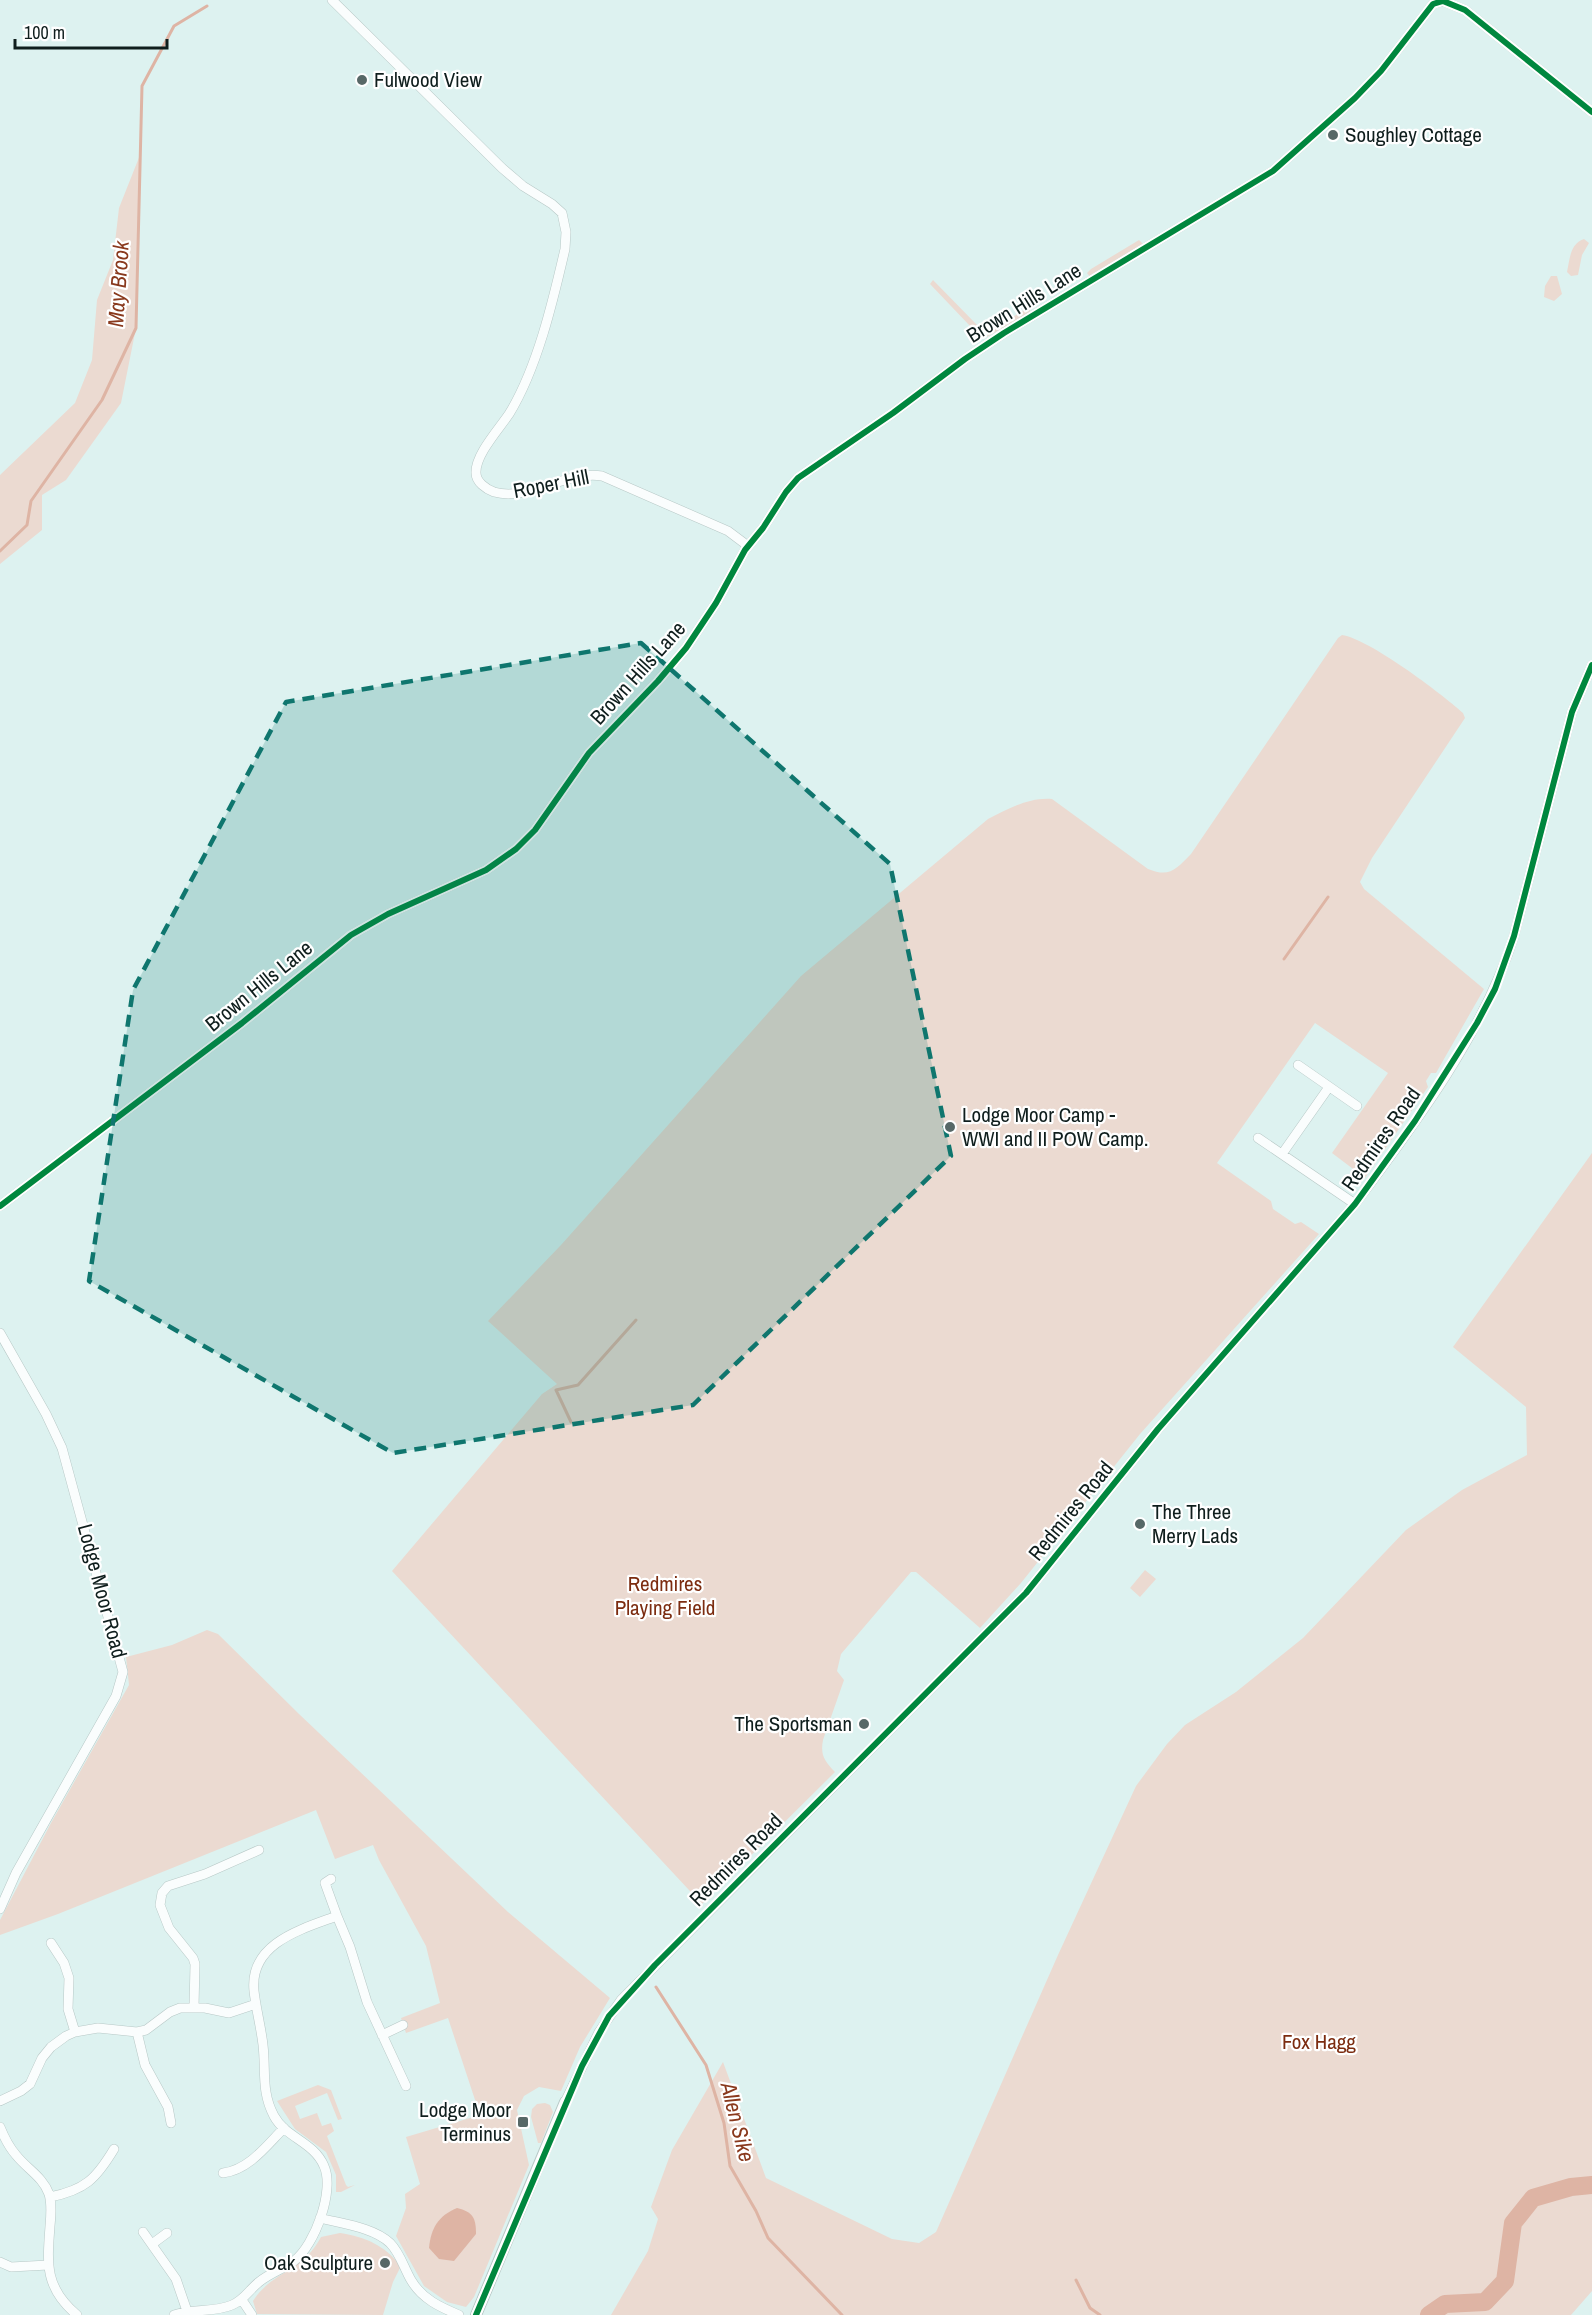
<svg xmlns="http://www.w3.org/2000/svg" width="1592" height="2315" viewBox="0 0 1592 2315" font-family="'Archivo Narrow',sans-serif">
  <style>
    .green { fill: #ebdad1 }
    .water { fill: #deb4a4 }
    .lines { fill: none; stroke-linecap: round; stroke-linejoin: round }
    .stream { stroke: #deb4a4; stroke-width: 3 }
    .river { stroke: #deb4a4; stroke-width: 18 }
    .minor-casing { stroke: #b7c8c6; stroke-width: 10 }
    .tertiary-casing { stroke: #b7c8c6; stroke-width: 12 }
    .minor { stroke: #fafdfd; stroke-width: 9 }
    .tertiary { stroke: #fafdfd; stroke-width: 10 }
    .cycleway-casing { stroke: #fff; stroke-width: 10 }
    .cycleway { stroke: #00873e; stroke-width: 6 }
    .marked { fill: #0f766e; fill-opacity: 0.2; stroke: #0f766e; stroke-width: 4.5; stroke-dasharray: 12 8; stroke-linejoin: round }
    .poi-dot { fill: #576867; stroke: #fff; stroke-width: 2 }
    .labels { text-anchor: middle; stroke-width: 4.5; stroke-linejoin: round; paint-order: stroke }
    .poi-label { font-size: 21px; fill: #0f1e1d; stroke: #fff; text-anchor: start }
    .street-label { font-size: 21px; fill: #0f1e1d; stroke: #fff }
    .park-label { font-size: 21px; fill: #7c2c10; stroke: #fff }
    .water-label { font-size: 22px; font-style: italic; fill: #89391d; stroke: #fff }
  </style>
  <rect width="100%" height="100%" fill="#ddf2f0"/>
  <path class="green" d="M140,155L136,328L121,403L66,480L42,495V530L0,564V475L75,403L92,360L97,300L113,260L119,208Z
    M1584,239L1589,243L1582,255L1578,275L1571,276L1567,272C1570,258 1570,244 1584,239Z
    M1139,240L1143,244L1136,250L1090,277L1087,273L1091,269Z
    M1551,276H1557L1562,294L1554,301L1544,297L1545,286Z
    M933,280L978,326L975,329L971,327L930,284Z
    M1027,308L1031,311L1027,314L987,337L988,333Z
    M1342,635C1369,639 1441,693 1463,713L1465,718L1372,858L1360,882L1364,889L1484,989L1436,1073H1431L1426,1081L1428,1087L1365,1178L1332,1153L1388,1073L1315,1023L1217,1163L1271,1201L1273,1209L1295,1224L1301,1222L1319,1234L1140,1434L1021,1583L980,1628L916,1572H911L841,1654L837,1671L844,1680L823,1740C820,1756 825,1761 835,1772L702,1904L392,1571L542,1394L557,1384L488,1321L561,1245L801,976L988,819C1008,809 1029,797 1052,799L1148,869C1170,878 1176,869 1191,854L1338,638Z
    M1592,1153V2291L1571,2315H611L648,2251L658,2219L651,2207L672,2150L723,2062L766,2178L892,2239L919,2243L936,2232L1058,1955L1136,1786L1167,1744L1185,1725L1236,1692L1303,1638L1406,1530L1462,1490L1527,1455L1526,1407L1453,1347Z
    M1145,1570L1156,1579L1140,1597L1130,1588Z
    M207,1630L218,1634L299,1714L508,1912L610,1998L580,2047L561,2091L539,2087L524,2096L517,2110L529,2165L474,2297L466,2307L447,2302L424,2286L396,2236L406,2208L405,2194L420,2184L406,2137L480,2115L448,2018L406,2033L401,2018L440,2003L426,1946L379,1860L373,1845L335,1859L316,1810L58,1914L0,1935V1920L51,1823L129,1685L126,1657L172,1645Z
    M318,2085L331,2090L342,2119L338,2120L327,2093L295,2106L300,2119L317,2113L322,2126L331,2123L334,2131L327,2136L346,2185L348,2187L355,2185L341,2192H336V2175L326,2152L295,2129L277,2101Z
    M545,2103L550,2105L553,2112L541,2143H538L531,2117L532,2109L537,2104Z
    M340,2233C366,2237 384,2245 401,2266L393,2282L383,2315L257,2314L253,2301C273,2270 302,2273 321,2237Z"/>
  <path class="water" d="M457,2208C473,2212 476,2218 476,2234L454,2261L439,2259L429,2248C431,2228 438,2216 457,2208Z"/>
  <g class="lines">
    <path class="stream" d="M0,551L27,525L31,501L102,400L136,328L142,86L174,26L207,6
      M1284,959L1328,897
      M571,1422L556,1390L578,1385L636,1320
      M656,1987L706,2065L724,2123L730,2166L756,2211L768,2238L842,2315
      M1076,2280L1090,2308L1100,2315"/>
    <path class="river" d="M1429,2315L1445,2304L1485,2302L1505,2281L1513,2223L1533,2198L1571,2187L1592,2185"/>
    <defs>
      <path id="minor" d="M332,0L502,168L523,186L552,204L562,213L566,232L565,249C553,301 537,369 509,414C499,429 475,455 476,473C476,482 486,489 494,492C528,502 566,470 602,476L728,531L748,546
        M1298,1065L1357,1106
        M1258,1138L1355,1204
        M1282,1154L1329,1087
        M0,1206L242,1023L351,935L388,914L486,870L516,849L535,830L589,753L658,681L686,648L716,603L745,550L763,528L786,492L798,478L893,413L965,359L1004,333L1273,171L1355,98L1381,71L1433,4L1443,1L1465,10L1592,112
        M0,1333L46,1414L62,1448L123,1672L116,1696L16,1873L0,1909
        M331,1879L325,1883L337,1916
        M51,1943L64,1963L69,1978L68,2009L75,2032
        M194,2007L195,1964L193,1958L169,1928L160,1905L162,1893L168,1886L205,1874L259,1850
        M137,2032L145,2065L168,2107L171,2123
        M382,2035L403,2025
        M0,2101L21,2091L30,2084L42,2058L51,2047L66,2036L75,2032L98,2028L137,2032L146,2030L170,2012L180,2008H205L229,2013L256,2004
        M565,2102L599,2032L621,2000L1026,1593L1158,1429L1355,1204C1415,1124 1484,1032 1514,936L1572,712L1592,665
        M0,2127C4,2137 9,2147 16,2155C27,2169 43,2177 49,2194C52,2204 51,2215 50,2226C47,2265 45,2288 77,2315
        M223,2173C249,2170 267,2145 284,2128
        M50,2197C85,2190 96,2179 114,2149
        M320,2218C342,2224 373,2227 390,2243C400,2253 404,2268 411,2280C422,2299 440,2307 459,2315
        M143,2232L176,2279L187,2311
        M152,2244L167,2233
        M0,2262L11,2267L48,2265
        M242,2300L252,2315
        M174,2315C193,2308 213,2313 232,2305C244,2300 249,2290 259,2282C270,2273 283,2269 294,2261C315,2245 335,2190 324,2166C314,2142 286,2138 274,2116C261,2092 266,2070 263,2045C261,2027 256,2009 254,1991C249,1943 302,1929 337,1916L350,1947L367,2002L406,2086"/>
      <path id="tertiary" d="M476,2315L565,2102"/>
    </defs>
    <use href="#minor" class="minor-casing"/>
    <use href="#tertiary" class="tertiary-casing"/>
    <use href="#minor" class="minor"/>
    <use href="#tertiary" class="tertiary"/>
    <defs>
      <path id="cycleway" d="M0,1206L242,1023L351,935L388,914L486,870L516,849L535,830L589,753L658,681L686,648L716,603L745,550L763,528L786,492L798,478L893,413L965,359L1004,333L1273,171L1355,98L1381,71L1433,4L1443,1L1465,10L1592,112
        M476,2315L582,2066L609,2016L655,1965L1026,1593L1158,1429L1355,1204L1415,1121L1477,1023L1495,989L1514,936L1572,712L1592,665"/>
    </defs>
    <use href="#cycleway" class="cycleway-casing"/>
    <use href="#cycleway" class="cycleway"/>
  </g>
  <path class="marked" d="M641,643L890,864L951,1156L693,1405L393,1453L89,1281L133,990L286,702Z"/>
  <g class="poi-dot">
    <circle cx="362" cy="80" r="6"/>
    <circle cx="1333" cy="135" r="6"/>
    <circle cx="950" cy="1127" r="6"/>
    <circle cx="1140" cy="1524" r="6"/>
    <circle cx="864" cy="1724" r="6"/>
    <rect x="517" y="2116" width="12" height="12" rx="3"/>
    <circle cx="385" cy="2263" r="6"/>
  </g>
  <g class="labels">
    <g class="poi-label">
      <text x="374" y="87">Fulwood View</text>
      <text x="1345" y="142">Soughley Cottage</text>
      <text x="962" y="1122">Lodge Moor Camp -<tspan x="962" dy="24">WWI and II POW Camp.</tspan></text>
      <text x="1152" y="1519">The Three<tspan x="1152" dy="24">Merry Lads</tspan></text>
      <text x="852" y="1731" text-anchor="end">The Sportsman</text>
      <text x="511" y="2117" text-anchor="end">Lodge Moor<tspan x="511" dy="24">Terminus</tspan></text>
      <text x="373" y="2270" text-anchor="end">Oak Sculpture</text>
    </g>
    <g class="street-label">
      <text transform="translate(1024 303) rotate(-32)" y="7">Brown Hills Lane</text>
      <text transform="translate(551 484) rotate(-11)" y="7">Roper Hill</text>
      <text transform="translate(638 673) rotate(-48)" y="7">Brown Hills Lane</text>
      <text transform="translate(259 986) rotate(-39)" y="7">Brown Hills Lane</text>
      <text transform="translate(1381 1139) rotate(-55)" y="7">Redmires Road</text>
      <text transform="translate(1071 1511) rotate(-51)" y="7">Redmires Road</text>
      <text transform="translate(102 1591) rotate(75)" y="7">Lodge Moor Road</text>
      <text transform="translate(736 1860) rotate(-45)" y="7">Redmires Road</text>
    </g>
    <g class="park-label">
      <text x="665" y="1591">Redmires<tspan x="665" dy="24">Playing Field</tspan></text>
      <text x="1319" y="2049">Fox Hagg</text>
    </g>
    <g class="water-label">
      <text transform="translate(118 284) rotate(-86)" y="8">May Brook</text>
      <text transform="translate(738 2122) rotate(76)" y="8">Allen Sike</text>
    </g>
  </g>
  <path d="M15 39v9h152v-9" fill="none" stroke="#0f1e1d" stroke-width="3"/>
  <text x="24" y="39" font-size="18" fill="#0f1e1d" stroke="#ffffff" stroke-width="4.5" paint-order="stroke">100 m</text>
</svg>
